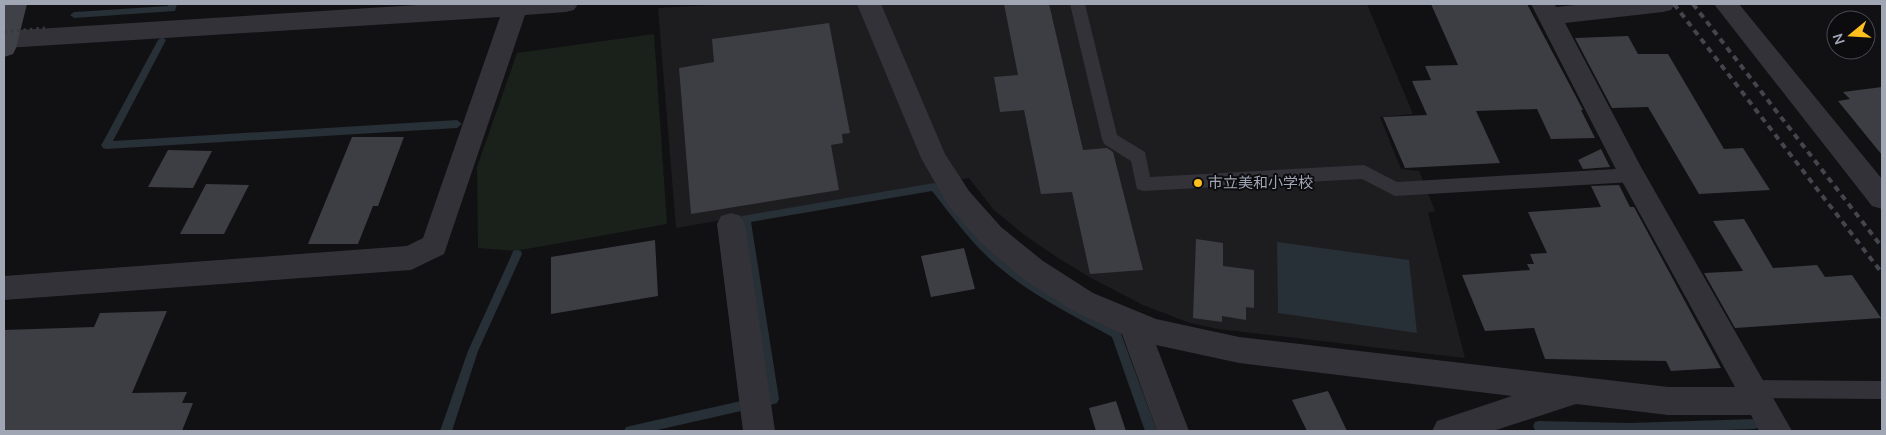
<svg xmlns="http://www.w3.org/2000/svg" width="1886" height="435" viewBox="0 0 1886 435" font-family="Mulish,'Noto Sans JP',sans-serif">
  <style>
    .built { fill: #1d1d20 }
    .green { fill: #19211a }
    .water { fill: #272f37 }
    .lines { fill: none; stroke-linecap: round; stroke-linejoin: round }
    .stream { fill: #272f37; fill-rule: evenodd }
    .building { fill: #3d3e43 }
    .service { fill: #323238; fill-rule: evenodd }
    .minor { fill: #323238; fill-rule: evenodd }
    .secondary { fill: #404148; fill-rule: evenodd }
    .rail { stroke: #45464d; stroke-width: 4; stroke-dasharray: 6 5; stroke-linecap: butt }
    .path-bridge { stroke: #38393f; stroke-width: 3; stroke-dasharray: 2.5 4; stroke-linecap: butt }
    .poi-dot { fill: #ffc01d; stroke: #0c0c0e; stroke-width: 2 }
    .labels { text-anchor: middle; stroke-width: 4; stroke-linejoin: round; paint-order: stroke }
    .poi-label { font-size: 15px; fill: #a1a6b5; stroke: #0c0c0e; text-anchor: start }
  </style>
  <rect width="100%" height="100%" fill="#111113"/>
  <path class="built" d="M728,4H1367L1413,114L1380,117L1401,169L1419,171L1435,211L1428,213L1465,358L1218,329L1190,323L1143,305L1091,278L1058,258L1023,234L993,209L969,178L676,228L658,8Z"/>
  <path class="green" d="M654,34L667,224L515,251L478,248L477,167L517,53Z"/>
  <path class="water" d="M1277,242L1409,260L1417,333L1278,313Z"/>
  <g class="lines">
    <path class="stream" d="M169,4H177L175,11L74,18L70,15L74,12L168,6Z
      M162,37L166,40L113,141L457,120L462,124L457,128L106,149L103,148L101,145L103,142L158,40Z
      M934,183L937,184C957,209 976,235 1000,256C1036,287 1079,308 1120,331L1157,431H1145L1112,337C1071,314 1027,293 992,261C969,240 951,215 932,191L751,222L779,399L777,403C772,405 767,406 762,404L760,400L762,396L767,395L741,219L742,216Z
      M517,250L521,251L522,254L478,351L452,431H440L468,351L512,254L513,251Z
      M741,401L745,402L747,406L745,410L741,411L653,431H624L626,427L630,426Z
      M1754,419L1758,420L1760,424L1758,428L1754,429L1695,431H1539L1535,430L1533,426L1535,422L1539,421L1630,423Z"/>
  </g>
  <path class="building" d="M1004,4H1049L1083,150L1107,148L1113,152L1143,270L1090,274L1072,192L1041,194L1024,110L1000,112L994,77L1018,75Z
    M1431,4H1527L1583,110H1581L1595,138L1551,139L1537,109L1476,111L1500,163L1405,168L1383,117L1427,115L1412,81L1431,80L1425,66L1458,65Z
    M829,23L850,133L842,134L843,143L831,145L839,190L691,214L679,68L714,62L712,39Z
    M1628,36L1638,54H1668L1724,149L1743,148L1770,190L1699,194L1648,107L1612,108L1575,38Z
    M1882,87V155L1838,101L1850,99L1843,92Z
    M352,137H404L378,206H373L358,244H308Z
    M1601,149L1610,167L1583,169L1578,160Z
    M168,150L212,151L193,188L148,187Z
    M206,184L249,185L224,234H180Z
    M1619,185L1630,207H1634L1721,368L1671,371L1666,361L1545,359L1534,328L1485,331L1462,275L1530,270L1527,264H1534L1530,254L1547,253L1528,212L1601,207L1591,186Z
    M1744,219L1773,268L1817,265L1825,277L1852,275L1881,318L1735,328L1704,273L1743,271L1713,221Z
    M1196,239L1223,243V266L1254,270V308L1246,307V320L1222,316V322L1193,318Z
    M655,240L658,296L551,314V257Z
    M964,248L975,289L931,297L921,256Z
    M167,311L132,393L187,392L182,403H193L182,431H4V330L94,327L100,313Z
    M1328,391L1347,431H1307L1292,400Z
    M1116,401L1126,431H1096L1089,408Z"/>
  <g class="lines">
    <path class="service" d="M1070,4H1085L1117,135L1145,152L1150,177L1364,165L1397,182L1632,168L1638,170L1641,175L1638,180L1632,182L1395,196L1362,179L1143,191L1137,189L1131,161L1104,144L1102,139Z
      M1752,380L1882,381V399L1752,398L1745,395L1742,389L1745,383Z"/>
    <path class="minor" d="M433,4H578L574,10L566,12L525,15L444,254L411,270L4,300V276L407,246L423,238L500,17L6,48L4,47V31Z
      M857,4H881L945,154L969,191L1001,227L1043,261L1093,293L1156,319L1239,337L1668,387H1735L1623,183L1531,4H1555L1556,7L1585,4H1675L1671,10L1663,12L1565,23L1641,167L1792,431H1759L1751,415H1668L1576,404L1493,431H1432L1437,421L1512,396L1239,363L1156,345L1189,431H1157L1122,334L1073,311L1023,279L981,243L949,207L921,158Z
      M1714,4H1739L1882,179V209L1872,206Z
      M731,213L741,216L745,224L775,431H743L717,224L721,216Z"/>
    <path class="secondary" d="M4,4H27L16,48L13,54L4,57Z"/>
    <path class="rail" d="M1674,4L1882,273
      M1693,4L1882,247"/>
    <path class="path-bridge" d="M4,32L45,28"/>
  </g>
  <circle class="poi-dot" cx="1198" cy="183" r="5"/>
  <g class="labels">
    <g class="poi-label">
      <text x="1208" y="188">市立美和小学校</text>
    </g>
  </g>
  <rect width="1886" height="435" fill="none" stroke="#a1a6b5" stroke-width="10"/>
  <g transform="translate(1851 35) rotate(252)"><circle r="24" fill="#0c0c0e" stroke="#484a51"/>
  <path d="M0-4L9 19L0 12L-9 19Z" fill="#ffc01d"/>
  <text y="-8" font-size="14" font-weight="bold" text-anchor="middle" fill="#a1a6b5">N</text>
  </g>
</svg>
